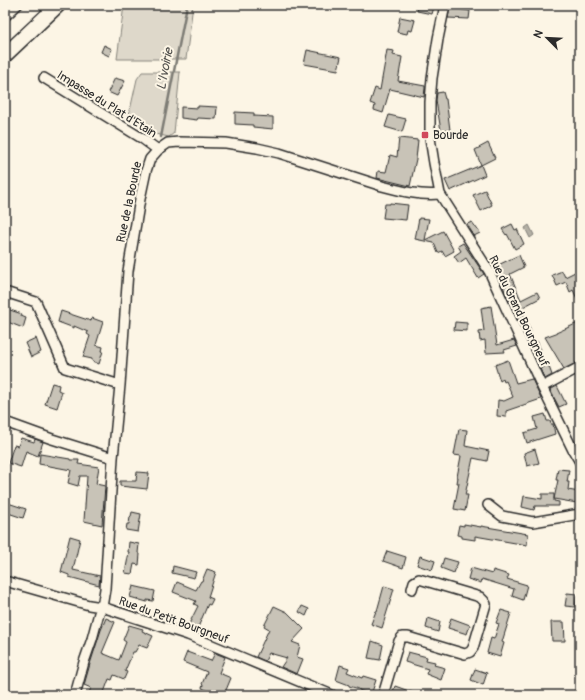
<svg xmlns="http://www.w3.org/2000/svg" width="585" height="700" viewBox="0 0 585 700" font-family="Pangolin,sans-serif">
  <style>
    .green { fill: #ded8ca; stroke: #84827a }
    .water { fill: #b4b0a5; stroke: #7d7b74 }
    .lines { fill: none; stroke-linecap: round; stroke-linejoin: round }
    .stream { stroke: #7d7b74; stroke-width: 2.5 }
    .building { fill: #c8c3b7; stroke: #2b2b2b }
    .minor-casing { stroke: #2b2b2b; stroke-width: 12 }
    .highway-casing { stroke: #2b2b2b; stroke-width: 17 }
    .minor { stroke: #fcf5e5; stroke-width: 9 }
    .highway { stroke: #fcf5e5; stroke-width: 14 }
    .poi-dot { fill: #d1495b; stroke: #fcf5e5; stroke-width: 1.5 }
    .labels { text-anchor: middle; stroke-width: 4; stroke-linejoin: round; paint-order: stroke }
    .street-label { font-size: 12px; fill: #2b2b2b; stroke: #fcf5e5 }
    .poi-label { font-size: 12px; fill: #2b2b2b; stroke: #fcf5e5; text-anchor: start }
    .water-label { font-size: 13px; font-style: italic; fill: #545350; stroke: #fcf5e5 }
  </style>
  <rect width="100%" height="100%" fill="#fcf5e5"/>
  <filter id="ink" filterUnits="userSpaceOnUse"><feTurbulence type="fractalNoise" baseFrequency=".025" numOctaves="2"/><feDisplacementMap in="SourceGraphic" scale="8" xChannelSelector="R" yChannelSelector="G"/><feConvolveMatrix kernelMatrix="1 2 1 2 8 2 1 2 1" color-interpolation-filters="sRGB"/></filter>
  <g filter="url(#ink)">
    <path class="green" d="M124,5H193L186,59H117Z
      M142,72H180L174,133L169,137L146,132L129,115L137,79Z"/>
    <path class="water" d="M529,225L534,235L530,238L525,228Z"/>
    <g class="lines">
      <path class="stream" d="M161,137L187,5"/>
    </g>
    <path class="building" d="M419,5H432V7H434L432,14L417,11Z
      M450,8L470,11L469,19L448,18Z
      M400,17L415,20L412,31L408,30L407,34L397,32Z
      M104,45L112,49L109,56L101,52Z
      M307,50L341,57L338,70L304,64Z
      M387,50L394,51L393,55L402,57L398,81L425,86V88L424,97L390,89L383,113L374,110L375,105L370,103L375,88L380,90Z
      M115,78L125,81L117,96L108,92Z
      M443,92L445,99H446L450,130L441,131L436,100L437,93Z
      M198,106L217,107L216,119L198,118L197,120L181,118V107L198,108Z
      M235,112L254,113V116L273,117V129L253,127V125L235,124Z
      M389,115L406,119L402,132L385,127Z
      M399,138L418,140L416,159L410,186L377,178L378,171L386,172L390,155L397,157Z
      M488,143L495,158L481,165L475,150Z
      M481,165L485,175L450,191L445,180Z
      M485,190L492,205L481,211L473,195Z
      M390,203L408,205L406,220L383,218L385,204H390Z
      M419,218L429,219L425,240L443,231L454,251L445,256L442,251L438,253L434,243L415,239Z
      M472,222L480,233L474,236L467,224Z
      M512,224L515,230L517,229L524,244L515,249L507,234L506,235L502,229Z
      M463,243L484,274L478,278L466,258L459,263L454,256L461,251L458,246Z
      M519,255L524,267L510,274L521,300L537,292L540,298L521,308L531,332L525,335L494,267Z
      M562,271L565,277L575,272L580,284V305L573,290L570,292L566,282L557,286L552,275Z
      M491,306L497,345L514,340L517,346L504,350L505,352L486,353L485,340L480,341L479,332L484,331L481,308Z
      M7,309L22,314L21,316L26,318L23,328L5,321V314Z
      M61,311L91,321L92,318L103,322L96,345L103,347L102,351H103L99,364L92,361V359L83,357L90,336L87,334L88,332L74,326V328L58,322Z
      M455,322L467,323V331L454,330Z
      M580,322V361L564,369L545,337L556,333Z
      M36,338L41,352L31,357L25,343Z
      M537,341L541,350H532L529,344Z
      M508,360L516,383L532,379L541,399L506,411V417L497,416L498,400L504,401L513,397L506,381L504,382L503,379L500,381L495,365Z
      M548,364L552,375L545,379L540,369Z
      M52,383L59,385L58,390L62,392L57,408L45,404Z
      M557,386L566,404L559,407L550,390Z
      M545,414L547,421H550L551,424H553L555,434L527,443L524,433L537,429L534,417Z
      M459,429L467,430L465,446L489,451L487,461L473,458L465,495H468L465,511L454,509L459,483H457L458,477H457L461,456L454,455Z
      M21,438L34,442L35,439L43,442L38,456L26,451L21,467L8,463L14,445L18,446Z
      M535,449L539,463L527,466L524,453Z
      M40,454L70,459V460H79L78,464L99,467L96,484L105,486L102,525L84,521L87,476H80L78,486L68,483L71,470L39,464Z
      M558,469L569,470L567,482H569L568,490L579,492L577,503L554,499L558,480H556Z
      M137,472L149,473L147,489L120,486V481H136Z
      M542,494H554V501L559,502V506H535L534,510L522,507L524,496L542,499Z
      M5,502L26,509L23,518L5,512Z
      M132,512L141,514L138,532L126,530L127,524H129L130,517L131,516Z
      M464,524L481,527V526L528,534L527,545L475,536V540L462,538V536L457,535L459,525L464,526Z
      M70,536L80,539L73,570L100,576L99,585L69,577V575L61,572Z
      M129,542L139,544L138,553L140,554L139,565L134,564L132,574L125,573L129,552H128Z
      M387,551L406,557L403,568L383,561Z
      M420,556L435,561L432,570L417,565Z
      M444,558L458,562L454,573L441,568Z
      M173,566L196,572L194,578L172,573Z
      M471,568L492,574L493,570L509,575L507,579L527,585L523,600L512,596L514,589L482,579L481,583L468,579Z
      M207,569L216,572L208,597L213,599L210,605L208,604L196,632L187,628L198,606L194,604L196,601L173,592L177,582L196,590L201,581H202Z
      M133,586L155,591L153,601L147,600V602L130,597Z
      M384,586L394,589L382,628L371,624L376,611H377Z
      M567,593L577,594L575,607L565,606Z
      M274,606L287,612L304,629L292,642L300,645L297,657L303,659L297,674L281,667L287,658L269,653L265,661L256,657L269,629L264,626Z
      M302,606L309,609L306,616L299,612Z
      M501,610L511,613L502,642L504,643L500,657L487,653L491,638L494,639L499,624L496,623Z
      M106,618L115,622L102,653L119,660L126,642L123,640L129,625L143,629L142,631L153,636L147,648L139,645L135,652H133L125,671L127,672L124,679L114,675L112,680L109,679L103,695H88L91,688L84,685L90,664L101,630Z
      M428,618L440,622L438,632L426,628Z
      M451,618L470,625L467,634L448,628Z
      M551,622H564L565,641H552Z
      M372,641L383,645L380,660L368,658Z
      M187,652L211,661L215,653L225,657L219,673L231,678L224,695H218L202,688L203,685L202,684L207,672L183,662Z
      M408,652L427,657L426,660L435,662L434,665L445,668L441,680L426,674L428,669L405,662Z
      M340,665L349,668L347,672L362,678L363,676L376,680L372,692L368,691L367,693L359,690V689L349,686V685L336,680Z
      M475,669L487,673L483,685L471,680Z
      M395,686L417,694L416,695H392Z"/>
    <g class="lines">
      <defs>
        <path id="minor" d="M445,5L438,39L432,78L430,102V138L434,163L440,194L489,271L542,387L573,450L580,462
          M44,78L143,139L158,150
          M5,292L36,302L65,368L120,385
          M542,387L580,367
          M5,422L52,439L113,458
          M488,505L502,516L533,522L580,514
          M5,581L89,605L102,607L188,635L332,695
          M75,695L84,662L92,639L99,613L102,607L105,589L113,458L120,385L128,271L140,199L146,171L150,159L158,150L168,143L179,142L226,143L257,148L279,153L382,186C401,191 420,196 440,194
          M383,695L399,641L402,637H408L465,654L470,652L473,648L486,604L484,601L480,597L419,579L414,582L412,589"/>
        <path id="highway" d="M5,34L36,5
          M5,55L58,5"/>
      </defs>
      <use href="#minor" class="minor-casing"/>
      <use href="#highway" class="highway-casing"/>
      <use href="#minor" class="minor"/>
      <use href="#highway" class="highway"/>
    </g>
  </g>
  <rect class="poi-dot" x="421" y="131" width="8" height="8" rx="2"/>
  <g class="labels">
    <g class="street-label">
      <text transform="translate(107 104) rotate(32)" y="4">Impasse du Plat d'Etain</text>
      <text transform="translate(129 202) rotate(-78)" y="4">Rue de la Bourde</text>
      <text transform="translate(519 311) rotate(64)" y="4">Rue du Grand Bourgneuf</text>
      <text transform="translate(174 620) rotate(20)" y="4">Rue du Petit Bourgneuf</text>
    </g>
    <g class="poi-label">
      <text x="433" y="139">Bourde</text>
    </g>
    <g class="water-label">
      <text transform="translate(164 69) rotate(-79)" y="5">L'Ivoirie</text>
    </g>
  </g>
  <rect width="585" height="700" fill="none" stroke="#fcf5e5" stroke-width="20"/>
  <rect x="10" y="10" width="565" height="680" fill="none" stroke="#2b2b2b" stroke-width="1.5" filter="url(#ink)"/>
  <g transform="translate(547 38) rotate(294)" stroke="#fcf5e5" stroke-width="3" paint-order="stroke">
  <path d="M0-3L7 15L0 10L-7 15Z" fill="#2b2b2b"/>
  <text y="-6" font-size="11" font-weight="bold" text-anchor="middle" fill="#2b2b2b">N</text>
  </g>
</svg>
